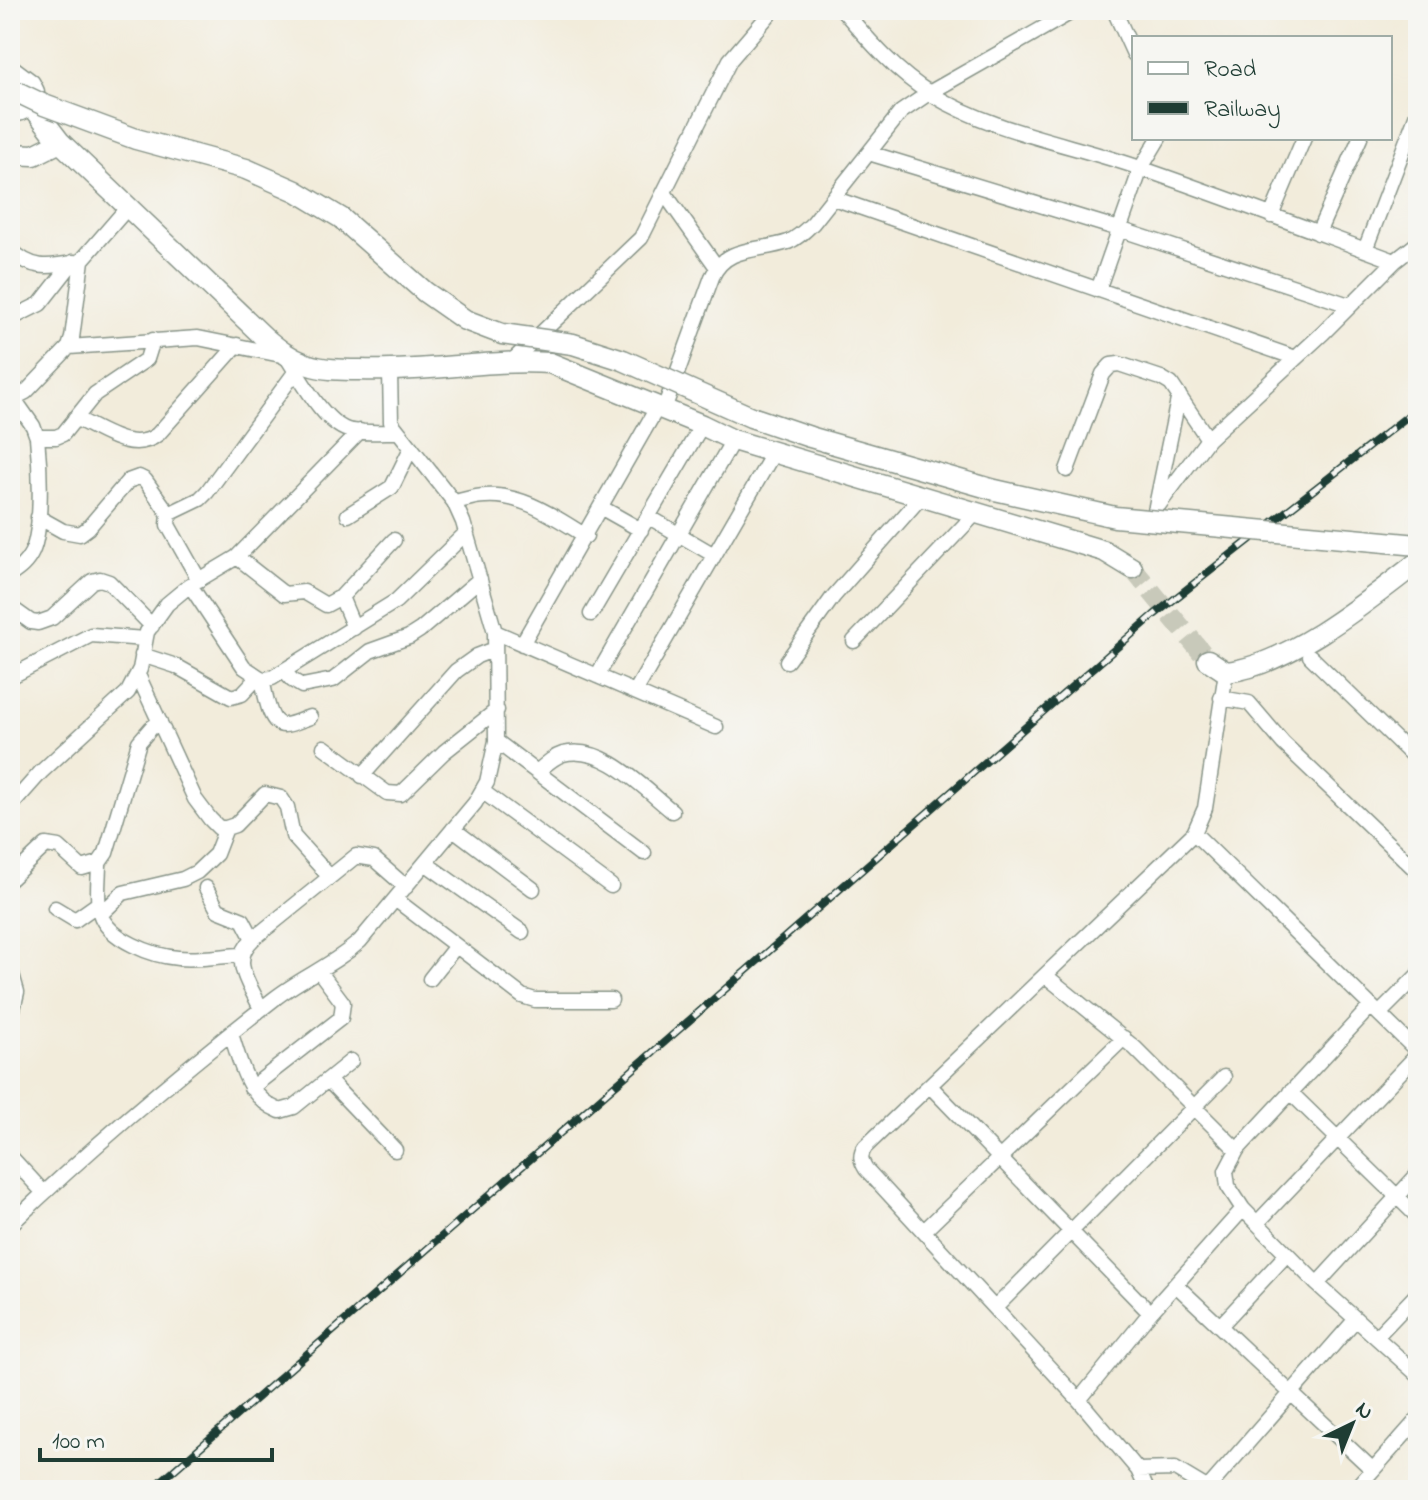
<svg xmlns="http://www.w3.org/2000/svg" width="1428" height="1500" viewBox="0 0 1428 1500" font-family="'Indie Flower',sans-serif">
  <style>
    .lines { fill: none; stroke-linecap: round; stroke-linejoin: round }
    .secondary-tunnel { stroke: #c8c9ba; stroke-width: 20; stroke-dasharray: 20 10; stroke-linecap: butt }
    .street-casing { stroke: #889488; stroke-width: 17 }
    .secondary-casing { stroke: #889488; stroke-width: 23 }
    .street { stroke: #fff; stroke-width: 14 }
    .secondary { stroke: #fff; stroke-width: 20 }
    .rail-casing { stroke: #1f3d34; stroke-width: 8 }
    .rail { stroke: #f6f6f2; stroke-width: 5; stroke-dasharray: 15; stroke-linecap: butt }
    .secondary-bridge-casing { stroke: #889488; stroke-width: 23; stroke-linecap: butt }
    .secondary-bridge { stroke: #fff; stroke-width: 20 }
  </style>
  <rect width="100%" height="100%" fill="#f6f6f2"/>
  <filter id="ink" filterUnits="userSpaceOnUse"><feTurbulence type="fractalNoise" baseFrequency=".0125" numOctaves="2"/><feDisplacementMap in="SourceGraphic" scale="16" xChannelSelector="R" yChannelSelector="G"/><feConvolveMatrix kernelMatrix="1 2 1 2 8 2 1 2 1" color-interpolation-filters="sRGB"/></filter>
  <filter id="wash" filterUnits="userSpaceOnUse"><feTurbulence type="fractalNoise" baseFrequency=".006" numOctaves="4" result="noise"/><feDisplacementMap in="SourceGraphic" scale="32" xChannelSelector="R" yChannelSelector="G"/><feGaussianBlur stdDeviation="1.8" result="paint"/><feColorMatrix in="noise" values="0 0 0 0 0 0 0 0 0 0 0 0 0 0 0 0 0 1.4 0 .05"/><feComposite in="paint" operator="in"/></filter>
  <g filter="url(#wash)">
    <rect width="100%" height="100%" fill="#f2ecdb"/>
  </g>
  <g filter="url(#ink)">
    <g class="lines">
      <path class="secondary-tunnel" d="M1132,568L1208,660"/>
      <defs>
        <path id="street" d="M843,10C869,41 897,73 931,94C995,133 1073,144 1143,169C1227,198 1311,230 1395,261
          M1114,10L1134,54
          M869,153L1119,229L1349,305
          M10,170L18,156
          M665,194L716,266
          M833,198L1296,358
          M1271,216L1304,138
          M1318,233L1360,138
          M10,249C31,270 48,268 75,262
          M1365,250L1418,111
          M1098,290L1141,168L1159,138
          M10,319L40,304L73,262
          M69,347L198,338L286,356C300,377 325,427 352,431C367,433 383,432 398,432
          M510,363L641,238L730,60L773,10
          M10,400L26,392L69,347L72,338L82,260L128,207
          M664,409L712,277C726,245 759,252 788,242C798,238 806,230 813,223L901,112L929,93L1075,10
          M75,418C100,429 133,455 158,434L237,345
          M37,437H56L63,434L95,394L147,359L153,340
          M1067,470L1103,374L1111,365L1119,364L1161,378L1171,384L1208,439
          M454,502C464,500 475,496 485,496C522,493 556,518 586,536
          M1156,506L1179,395
          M602,508L641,530
          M1155,510L1208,439L1323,333L1395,261L1418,243
          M348,515L392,487L411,448
          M38,517L63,531L80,534L88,528L128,481L139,477L145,480L169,514
          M649,517L714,555
          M237,557L284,594L304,592L326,605L341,597L394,540
          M10,575C19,569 27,563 32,552C43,528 40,465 37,437L33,426L14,399
          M199,580L168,525L169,514L200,499L207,492L296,371
          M190,585L244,667L262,679L272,678L396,601L467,532
          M341,597L354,628
          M10,607L31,622L38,623L52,618L92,581L100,579L109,582L152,626
          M591,614L702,425
          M495,632L716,727
          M854,641L977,512
          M522,644L658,406
          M142,655L176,666L231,697L242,694L258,677
          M1310,656L1418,761
          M787,661L833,597L921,497
          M285,672L292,680L302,686L333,680L370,651L409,637L420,630L480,579
          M138,675L195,799L210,819L219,828H226L235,825L265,794L281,798L287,807L293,836L329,876
          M597,676L733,440
          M10,677L91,635L145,639
          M262,679C265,690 268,725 284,725C292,725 303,719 310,717
          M635,692L774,452
          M1221,698L1249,703L1283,743L1418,872
          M496,741L644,853
          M324,747L387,793L401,794L444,752L497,710
          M537,772C545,765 553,757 563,754C604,744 643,788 672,811
          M362,776L456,671L477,656L495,649
          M482,791L611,886
          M10,807L41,772L128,692L140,669L147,632L167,604L190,585L237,557L360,431
          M453,829L533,889
          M1194,833L1418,1052
          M99,863C99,879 96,898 100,913C108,940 154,956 178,958C199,960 221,956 241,955
          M425,863L522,932
          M10,879L46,845L59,847L82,868L99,863L106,853L139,742L151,728L160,722
          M206,888L218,910L243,920L253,939
          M395,899L522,996L535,1000H611
          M55,908L75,920L99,903
          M101,914L123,893L183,879L197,872L216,854L226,828
          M10,967L17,992L10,1022
          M1046,976L1135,1048L1237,1150
          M430,979L456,946
          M1371,1006L1237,1150L1226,1171L1228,1186L1243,1209L1317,1284L1418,1375
          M261,1009C250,984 229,961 253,939L356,856L374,859L406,887
          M1379,1014L1418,975
          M231,1034C241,1064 247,1098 280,1111L294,1107L351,1061
          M328,1080L395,1150
          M930,1086L1150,1313
          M251,1088L341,1018L343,1003L319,971
          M1290,1092L1418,1217
          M10,1156L44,1193
          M1257,1223L1418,1054
          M10,1225C94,1145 183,1070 274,999C302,977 334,965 360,941L475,803L487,782L496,741L495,632L463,522L454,502L391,422L390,372
          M925,1230L1124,1038
          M1317,1284L1418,1174
          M1176,1285L1373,1470
          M996,1307L1224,1077
          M1220,1326L1287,1254
          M1376,1337L1418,1293
          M1079,1400L1150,1313L1243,1209
          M1138,1470L1175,1469L1210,1490
          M1208,1488L1356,1319
          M1147,1490L1138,1470L1079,1400L866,1169C861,1161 859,1156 865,1147L1194,833L1205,808L1226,672
          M1355,1490L1418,1419"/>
        <path id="secondary" d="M10,69L30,84L34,92C30,104 24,113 10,111
          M30,103L60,142L265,338C278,349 289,358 306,364C323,370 342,370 360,370C424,373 487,359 550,363L702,425L733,440L1104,551L1132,568
          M10,154L34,155L60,142
          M1208,660L1226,672C1288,666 1369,600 1418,562"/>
      </defs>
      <use href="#street" class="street-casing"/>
      <use href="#secondary" class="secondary-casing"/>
      <use href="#street" class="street"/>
      <use href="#secondary" class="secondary"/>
      <defs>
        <path id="rail" d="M151,1490L1154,615L1418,408"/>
      </defs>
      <use href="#rail" class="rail-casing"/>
      <use href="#rail" class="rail"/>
      <defs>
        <path id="secondary-bridge" d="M13,90L44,105L136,139L246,169L296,191L341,218L425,292L465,320L502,334L573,344L623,360L751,417L810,437L995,490L1115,517L1418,545"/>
      </defs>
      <use href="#secondary-bridge" class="secondary-bridge-casing"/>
      <use href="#secondary-bridge" class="secondary-bridge"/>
    </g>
  </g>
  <rect width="1428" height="1500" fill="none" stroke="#f6f6f2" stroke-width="40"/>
  <rect x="1132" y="36" width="260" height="104" fill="#f6f6f2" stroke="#a0aca6" stroke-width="2"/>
  <rect x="1148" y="62" width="40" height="12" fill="#ffffff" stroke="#a0aca6" stroke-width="2"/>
  <text x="1204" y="76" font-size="24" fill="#1f3d34">Road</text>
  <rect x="1148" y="102" width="40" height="12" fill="#1f3d34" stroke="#a0aca6" stroke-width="2"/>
  <text x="1204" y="116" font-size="24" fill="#1f3d34">Railway</text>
  <g transform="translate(1352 1424) rotate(43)" stroke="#f6f6f2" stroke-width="6" paint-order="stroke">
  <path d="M0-6L14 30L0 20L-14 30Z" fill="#1f3d34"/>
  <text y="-12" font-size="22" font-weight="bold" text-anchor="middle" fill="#1f3d34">N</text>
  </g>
  <path d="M40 1448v12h232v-12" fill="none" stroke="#1f3d34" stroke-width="4"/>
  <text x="52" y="1448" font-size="24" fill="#1f3d34" stroke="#f6f6f2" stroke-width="6" paint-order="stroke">100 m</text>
</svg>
